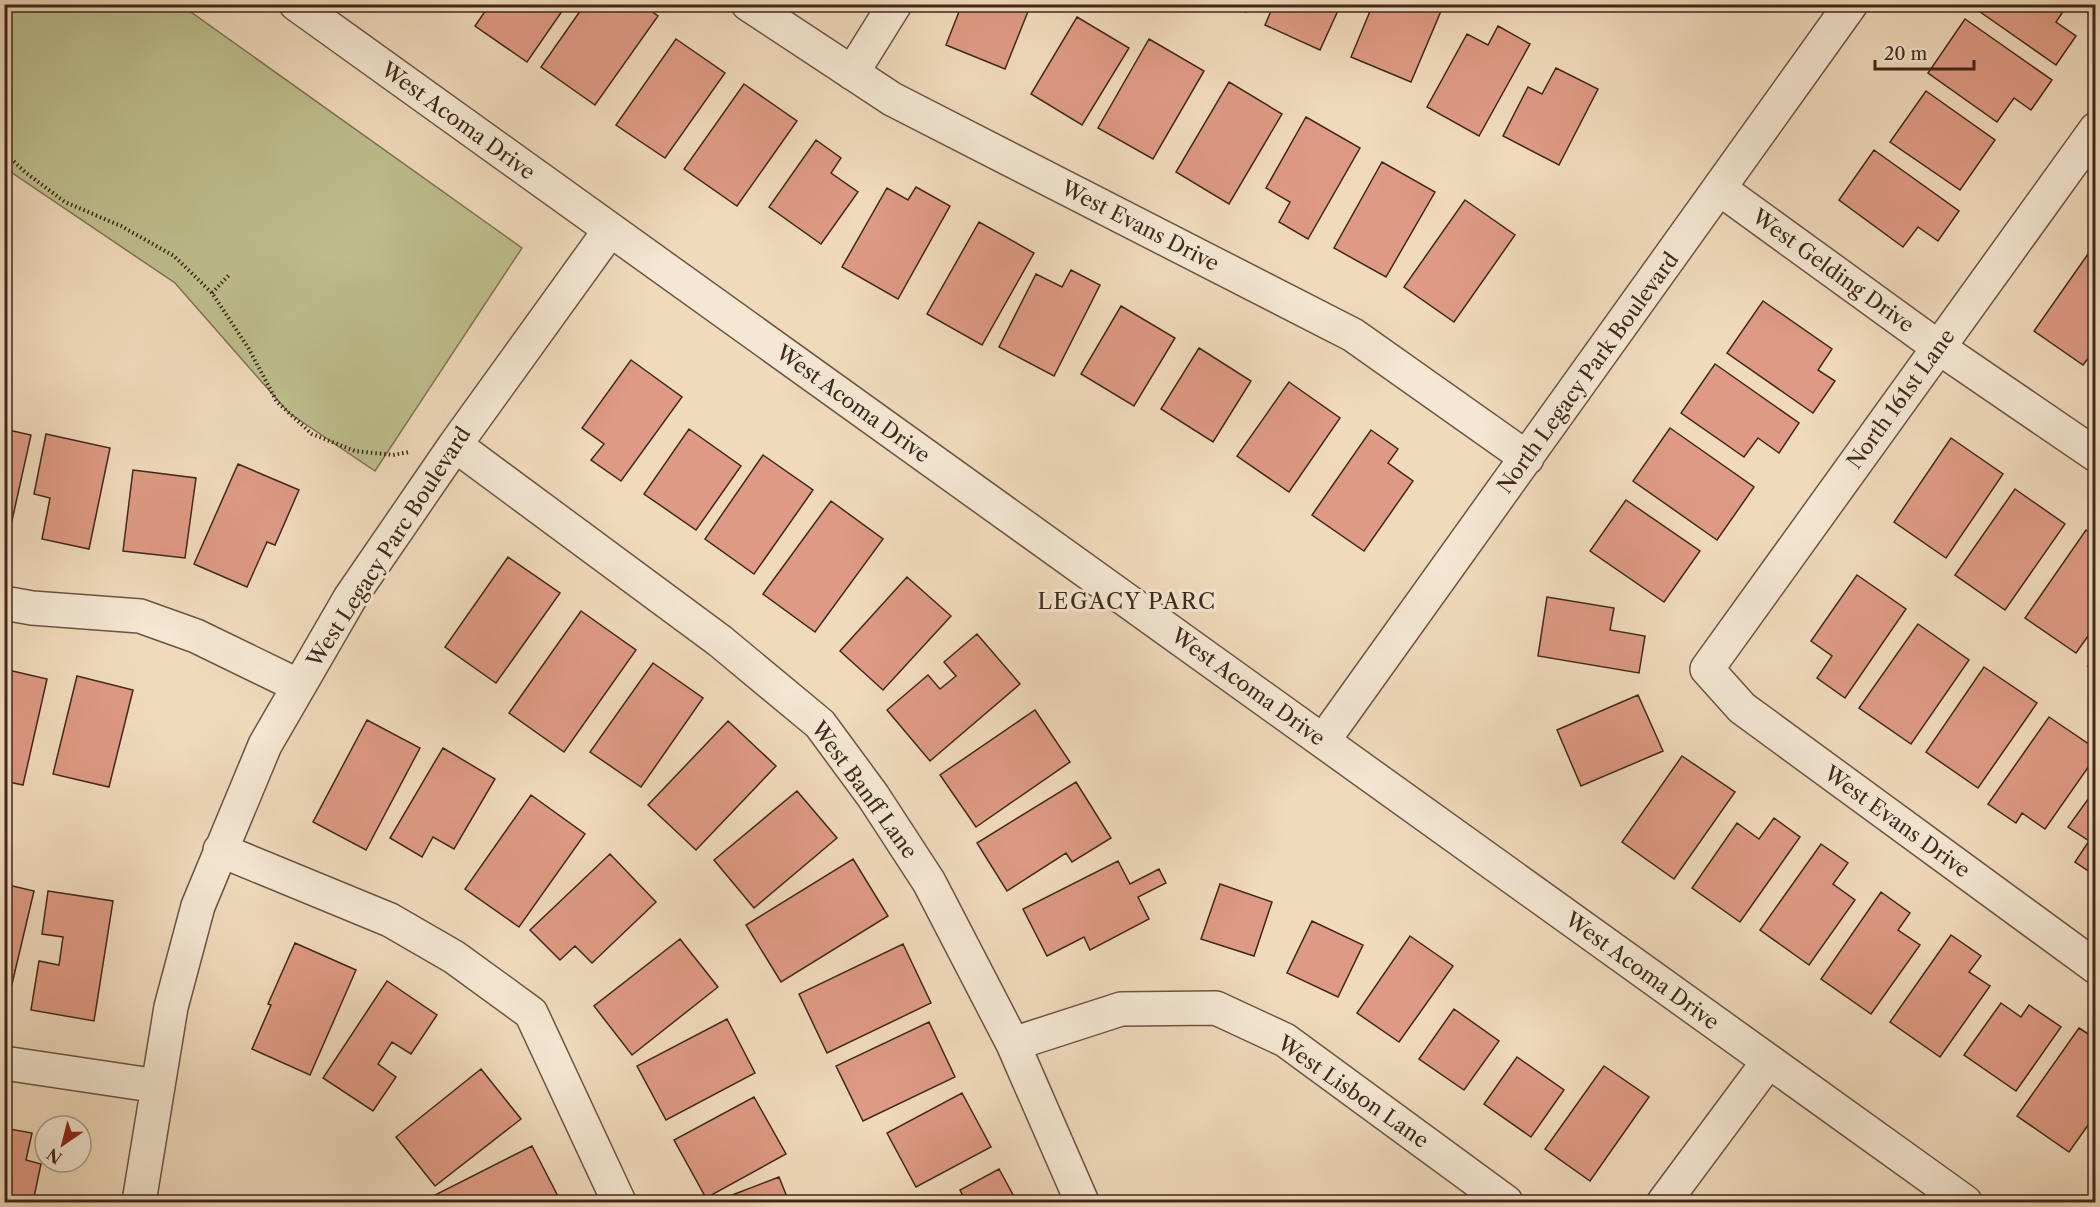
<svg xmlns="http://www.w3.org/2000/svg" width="2100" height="1207" viewBox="0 0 2100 1207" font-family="'Libre Caslon Text',serif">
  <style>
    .green { fill: #bebe8d; stroke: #7f7354; stroke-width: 1.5 }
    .building { fill: #de9a84; stroke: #40281a; stroke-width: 1.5 }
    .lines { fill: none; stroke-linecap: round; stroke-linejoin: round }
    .minor-casing { stroke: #6c5442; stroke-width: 36 }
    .path { stroke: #40281a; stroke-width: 4; stroke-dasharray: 1.5 3; stroke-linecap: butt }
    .minor { stroke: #f5e7d3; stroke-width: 33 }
    .labels { text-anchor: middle; stroke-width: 6; stroke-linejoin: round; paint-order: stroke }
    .street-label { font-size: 21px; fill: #40281a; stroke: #f5e7d3 }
    .neighbourhood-label { font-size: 22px; letter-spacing: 1.5px; fill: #40281a; stroke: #f5e7d3 }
  </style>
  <rect width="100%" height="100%" fill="#f0dabc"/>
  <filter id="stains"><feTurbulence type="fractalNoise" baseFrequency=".00333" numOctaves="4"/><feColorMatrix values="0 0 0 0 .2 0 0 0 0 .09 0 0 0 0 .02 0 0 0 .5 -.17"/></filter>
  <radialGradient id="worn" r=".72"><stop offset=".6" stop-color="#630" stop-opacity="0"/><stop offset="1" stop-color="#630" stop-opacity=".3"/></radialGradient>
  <path class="green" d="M4,5H181L522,248L375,471L289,413L175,283L5,168Z"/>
  <path class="building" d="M490,4H567L527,62L475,26Z
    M585,4H605L613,11L618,4H641L658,16L595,105L541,67Z
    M962,4H1031L1005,69L946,45Z
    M1231,4H1250L1246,12Z
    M1274,4H1341L1320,50L1265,25Z
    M1373,4H1444L1411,82L1351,57Z
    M1974,4H2068L2056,22L2076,36L2056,65L1973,7Z
    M1077,17L1129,48L1082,125L1031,94Z
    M1965,19L2052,80L2031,110L2014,98L1997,122L1928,73Z
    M1498,26L1530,44L1479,136L1427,107L1467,34L1488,45Z
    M676,39L725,73L665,158L616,125Z
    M1149,39L1204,71L1153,159L1098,128Z
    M1556,68L1598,89L1559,165L1503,136L1528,87L1542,94Z
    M1229,82L1282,114L1229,204L1176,172Z
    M744,84L797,121L737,206L684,169Z
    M1926,91L1995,140L1960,190L1890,142Z
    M1306,117L1360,148L1308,239L1279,222L1290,202L1266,188Z
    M816,140L841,158L831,173L858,192L821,244L769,207Z
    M1874,150L1959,211L1938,241L1918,227L1903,247L1839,200Z
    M1382,162L1435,192L1386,277L1334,248Z
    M916,187L950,206L898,299L842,267L887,188L908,200Z
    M1465,200L1515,235L1454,322L1404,287Z
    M979,222L1034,253L982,345L927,314Z
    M2088,254L2096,259V348L2083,365L2034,331Z
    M1071,270L1100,285L1054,376L999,347L1036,274L1062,287Z
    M1763,301L1832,349L1818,370L1835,381L1813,413L1727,353Z
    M1121,306L1175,338L1134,406L1081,374Z
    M1199,348L1251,381L1213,442L1161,409Z
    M631,360L682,397L621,481L591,460L604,444L582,428Z
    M1715,364L1799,423L1779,453L1758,438L1744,457L1681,413Z
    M1289,382L1340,418L1289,492L1237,456Z
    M1670,428L1754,487L1717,540L1633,481Z
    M4,429L31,435L7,543L4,542Z
    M689,429L741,466L696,530L644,494Z
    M1371,430L1398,449L1388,463L1413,481L1364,551L1312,515Z
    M46,434L110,448L89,549L42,539L50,498L34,494Z
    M1951,438L2003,474L1946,558L1894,522Z
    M763,455L813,490L754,574L705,539Z
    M238,464L299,490L275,545L267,542L247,587L194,564Z
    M133,470L196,478L185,558L123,551Z
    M2015,489L2065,524L2005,610L1955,575Z
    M1626,500L1700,551L1664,602L1590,551Z
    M831,501L883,539L815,632L763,594Z
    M2086,530L2096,537V625L2076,653L2025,618Z
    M508,557L560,593L496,683L445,647Z
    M1857,575L1906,609L1845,698L1817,678L1832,656L1811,641Z
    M907,577L951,616L883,690L840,651Z
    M1547,597L1614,608L1610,630L1645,636L1639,673L1538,656Z
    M581,611L636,650L564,752L509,713Z
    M1918,624L1969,660L1911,744L1859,708Z
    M977,634L1020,684L930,761L887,710L928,675L940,689L956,676L944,662Z
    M2096,656V672L2088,666Z
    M653,663L703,698L641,787L590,752Z
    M1984,667L2037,703L1978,788L1926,752Z
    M4,669L47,679L23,785L4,781Z
    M77,676L133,690L109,787L53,774Z
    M1638,695L1663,751L1581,786L1557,730Z
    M1035,710L1070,762L976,827L940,775Z
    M2049,717L2096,749V756L2045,829L2022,813L2016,823L1988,804Z
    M367,720L420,748L366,850L313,822Z
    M728,721L776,766L696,850L648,805Z
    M443,748L495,779L454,849L433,837L422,857L390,838Z
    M1682,756L1735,792L1674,879L1622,842Z
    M1076,782L1111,838L1072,862L1066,853L1007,891L977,843Z
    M2096,788V876L2075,862L2089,841L2068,827Z
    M797,791L837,838L754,908L714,860Z
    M531,795L585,834L519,927L465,889Z
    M1774,818L1800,837L1740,922L1692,888L1737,823L1759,839Z
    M1821,844L1848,863L1833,884L1855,900L1809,965L1760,930Z
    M610,854L656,902L592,963L575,946L560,960L530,930Z
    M853,859L888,916L781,982L746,925Z
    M1118,861L1130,884L1159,869L1166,883L1138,897L1149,919L1090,950L1084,937L1047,956L1023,909Z
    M4,884L34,891L7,1005L4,1004Z
    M1220,884L1272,902L1254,956L1201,939Z
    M48,891L113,901L94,1021L31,1010L39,961L59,965L63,937L42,934Z
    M1881,892L1910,913L1898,930L1920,945L1871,1014L1821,979Z
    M1312,921L1363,945L1338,997L1287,973Z
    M1951,935L1981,956L1969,972L1990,986L1940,1057L1890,1022Z
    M1410,936L1453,966L1399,1042L1357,1013Z
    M680,939L718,987L632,1055L594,1006Z
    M295,943L356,970L310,1075L252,1049L271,1005L268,1004Z
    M903,944L931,1003L827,1053L799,994Z
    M387,981L437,1015L411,1054L392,1042L378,1064L396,1077L373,1111L323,1078Z
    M2001,1003L2021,1017L2029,1005L2061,1027L2016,1091L1964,1055Z
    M1454,1009L1499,1041L1464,1090L1419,1059Z
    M727,1019L755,1073L666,1120L637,1066Z
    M929,1022L955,1077L863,1121L836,1066Z
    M2079,1028L2096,1039V1114L2069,1152L2017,1116Z
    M1517,1057L1564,1090L1531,1137L1484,1104Z
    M1604,1066L1649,1097L1590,1181L1545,1149Z
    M481,1069L521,1119L435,1186L396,1137Z
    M962,1093L991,1147L916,1187L887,1133Z
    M754,1097L786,1154L706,1198L674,1140Z
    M4,1128L32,1133L26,1160L41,1164L33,1202H4Z
    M532,1146L561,1202H439L435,1195Z
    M999,1169L1017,1202H966L960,1190Z
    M779,1177L789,1202H714Z"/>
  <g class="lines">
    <defs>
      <path id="minor" d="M296,4L1965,1202
        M748,4L892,99L1353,335L1527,458
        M852,73L895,4
        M2096,129L1707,669L1742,708L2096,967
        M1720,189L1938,347L2096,455
        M455,445L720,641L820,724L873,796L929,882L1013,1044L1082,1202
        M4,603L32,608L140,616L196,636L299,686
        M1323,741L1851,4
        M220,850L390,920L454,957L531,1013L619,1202
        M1013,1044L1121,1009L1216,1008L1285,1040L1506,1202
        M4,1063L158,1086
        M139,1202L171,1007L198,906L265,745L350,598L455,445L610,230
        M1664,1202L1768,1062"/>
    </defs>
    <use href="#minor" class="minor-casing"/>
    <path class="path" d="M4,152L25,172L65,202L121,226L174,256L212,293L249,349L277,402L312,434L355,451L393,455L409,452
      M212,293L230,274"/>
    <use href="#minor" class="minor"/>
  </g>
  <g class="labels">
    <g class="street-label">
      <text transform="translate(458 121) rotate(36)" y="7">West Acoma Drive</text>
      <text transform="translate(1140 226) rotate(27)" y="7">West Evans Drive</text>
      <text transform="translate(1833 271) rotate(36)" y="7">West Gelding Drive</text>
      <text transform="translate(1588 373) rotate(-54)" y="7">North Legacy Park Boulevard</text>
      <text transform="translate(1901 399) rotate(-54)" y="7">North 161st Lane</text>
      <text transform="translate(853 404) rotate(36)" y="7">West Acoma Drive</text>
      <text transform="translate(389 547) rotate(-57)" y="7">West Legacy Parc Boulevard</text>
      <text transform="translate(1248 687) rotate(36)" y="7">West Acoma Drive</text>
      <text transform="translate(864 790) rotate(54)" y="7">West Banff Lane</text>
      <text transform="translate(1897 822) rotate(36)" y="7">West Evans Drive</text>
      <text transform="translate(1642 971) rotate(36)" y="7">West Acoma Drive</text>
      <text transform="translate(1353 1092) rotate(35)" y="7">West Lisbon Lane</text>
    </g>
    <g class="neighbourhood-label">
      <text x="1127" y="609">LEGACY PARC</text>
    </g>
  </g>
  <rect width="2100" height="1207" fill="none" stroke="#f0dabc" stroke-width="24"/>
  <rect x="6" y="6" width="2088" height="1195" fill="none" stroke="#40281a" stroke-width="3"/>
  <rect x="12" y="12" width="2076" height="1183" fill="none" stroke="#40281a" stroke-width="1.5"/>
  <g transform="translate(63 1144) rotate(215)"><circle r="28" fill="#f5e7d3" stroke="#ad9b89" stroke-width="1.5"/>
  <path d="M0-4.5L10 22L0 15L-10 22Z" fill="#8f2418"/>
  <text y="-9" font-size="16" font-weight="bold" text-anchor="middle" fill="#40281a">N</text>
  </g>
  <path d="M1875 60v9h99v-9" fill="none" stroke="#40281a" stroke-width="3"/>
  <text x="1884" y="60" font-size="18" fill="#40281a" stroke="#f5e7d3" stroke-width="4.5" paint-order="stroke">20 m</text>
  <rect width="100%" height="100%" filter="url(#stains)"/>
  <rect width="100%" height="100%" fill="url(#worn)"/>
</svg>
